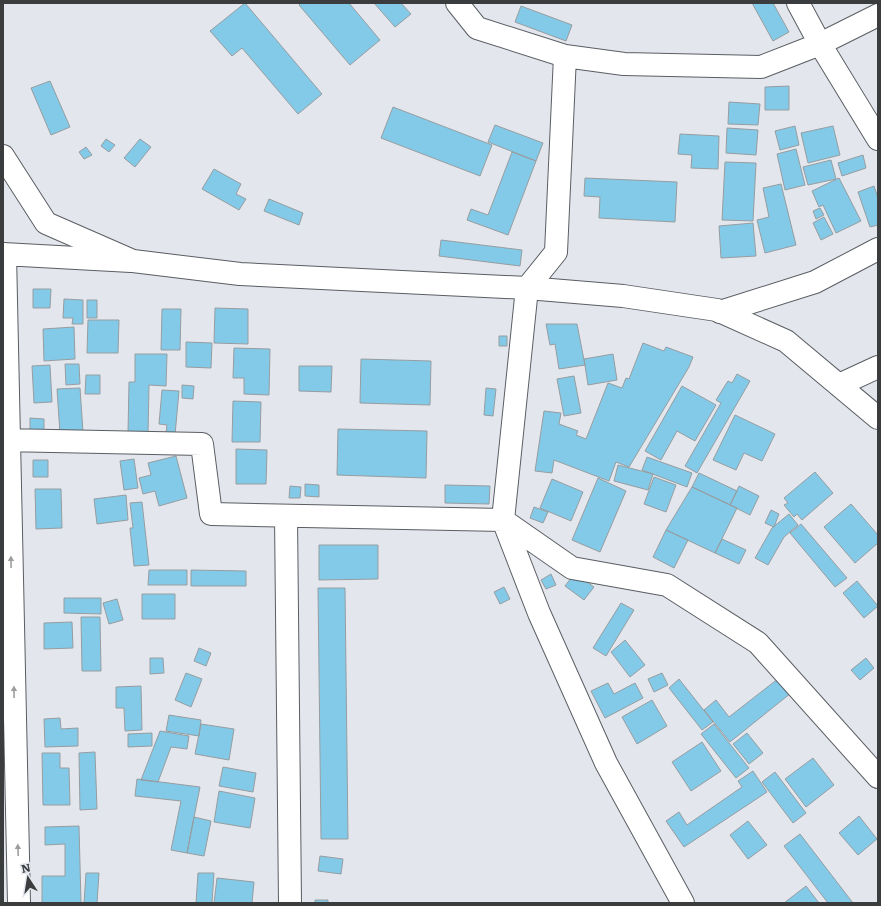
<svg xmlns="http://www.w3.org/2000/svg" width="881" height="906" viewBox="0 0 881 906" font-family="Literata,serif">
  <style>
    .building { fill: #83cae9; stroke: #969da0 }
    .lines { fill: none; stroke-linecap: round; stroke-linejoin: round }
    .minor-casing { stroke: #5a5d62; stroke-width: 24 }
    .tertiary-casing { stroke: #5a5d62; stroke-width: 24 }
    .minor { stroke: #fff; stroke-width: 22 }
    .tertiary { stroke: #fff; stroke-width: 22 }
    .oneway { fill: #9c9e9e }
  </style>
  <rect width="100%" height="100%" fill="#e3e7ed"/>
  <path class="building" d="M245,3L322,94L298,114L242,48L232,56L210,31Z
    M301,3H349L380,40L350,65L299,5Z
    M374,3H401L411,14L395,27Z
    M752,3H773L789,32L773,41Z
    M521,6L572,25L566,41L515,22Z
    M50,81L70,127L51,135L31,88Z
    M789,86V110H765V87Z
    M729,102L760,104L758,125L728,124Z
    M393,107L492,145L480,176L381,138Z
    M495,125L543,143L536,161L488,142Z
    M795,126L799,145L780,150L775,131Z
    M833,126L840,155L808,163L801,133Z
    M727,128L758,130L756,155L726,153Z
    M680,134L719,136L718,169L691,168L692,155L678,154Z
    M106,139L115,145L109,152L101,146Z
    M140,139L151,147L135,167L124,158Z
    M86,147L92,155L84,159L79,152Z
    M796,149L805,185L785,190L777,154Z
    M512,152L536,161L508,235L467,220L471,209L488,215Z
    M863,155L866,168L842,176L838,163Z
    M831,160L836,179L808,185L803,167Z
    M725,162L756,163L753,221L722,220Z
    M214,169L241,184L236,194L246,199L239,210L202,189Z
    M585,178L677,182L675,222L599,218L600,197L584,196Z
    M839,178L861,221L836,233L823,205L819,207L812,191Z
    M781,184L796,245L765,253L757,220L769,217L763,188Z
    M874,186L878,198V225L870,227L858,192Z
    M269,199L303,213L299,225L264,211Z
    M820,208L824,215L816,219L813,211Z
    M824,217L833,234L821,240L813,223Z
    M753,223L756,256L721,258L719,226Z
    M441,240L522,250L520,266L439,256Z
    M33,289H51L50,308H33Z
    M64,299L83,300V324H72L73,318H63Z
    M87,300H97V318H87Z
    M215,308L248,309V344L214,343Z
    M162,309H181L180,350H161Z
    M88,320H119L118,353H87Z
    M546,324H577L585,365L559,369L555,344L550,345Z
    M74,327L75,359L44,361L43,329Z
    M499,336H507V346H499Z
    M186,342L212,343L211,368L186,367Z
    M643,343L664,351L666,347L693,357L689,367L629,467L616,462L609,481L554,460L552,473L535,471L544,411L561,413L559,424L578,431L576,435L586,439L608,383L622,388L626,378L629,379Z
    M234,348L270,349L269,395L244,394V378H233Z
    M135,354H167L166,386L149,385L148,433H128L129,382H135Z
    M613,354L617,380L588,385L584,359Z
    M361,359L431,361L430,405L360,403Z
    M65,364H79L80,384L66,385Z
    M50,365L52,402L34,403L32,366Z
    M299,366H332L331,392L299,391Z
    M737,374L750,381L697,473L685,466L721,403L716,400L728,381L732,383Z
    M86,375H100V394H85Z
    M574,376L581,413L564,416L557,379Z
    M182,385L194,386L193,399L182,398Z
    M682,386L716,405L695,441L677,431L661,460L645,451Z
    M80,388L83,432L60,434L57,389Z
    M486,388L496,389L493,416L484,415Z
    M162,390L179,391L175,435L166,434L167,425L159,424Z
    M233,401L261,402L260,442H232Z
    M735,415L775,434L762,461L744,453L736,470L713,460Z
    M30,418L44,419V432H30Z
    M338,429L427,431L426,478L337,475Z
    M236,449L267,450L266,484H236Z
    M176,456L187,498L159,506L155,491L143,494L139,478L151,475L148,463Z
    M647,457L692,473L687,487L642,470Z
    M134,459L138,488L124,490L120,461Z
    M33,460H48V477H33Z
    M618,465L653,474L648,490L614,481Z
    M815,472L833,493L802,520L797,514L794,517L784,505L788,503L784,498Z
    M699,473L737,491L730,505L692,487Z
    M654,477L676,485L666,512L644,504Z
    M598,478L626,491L600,552L572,540Z
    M552,479L583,492L571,521L540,508Z
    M305,484L319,485V497L305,496Z
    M445,485L490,486L489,504L445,503Z
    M290,486L301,487L300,498H289Z
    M739,486L759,496L750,515L730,505Z
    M692,487L737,508L715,553L666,530Z
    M35,489H61L62,528L36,529Z
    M126,495L128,520L97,524L94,499Z
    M142,502L149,565L134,566L130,528H133L130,503Z
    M851,504L878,535V543L855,563L824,527Z
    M534,507L548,512L543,523L530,518Z
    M771,510L779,514L774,527L765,523Z
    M789,514L798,525L784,537L768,565L755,558L772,528Z
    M801,524L847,578L835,587L790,533Z
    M666,530L688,540L674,568L653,557Z
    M722,539L746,550L739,564L715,553Z
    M319,545H378V579L319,580Z
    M149,570H187V585H148Z
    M191,570L246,571V586H191Z
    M575,573L594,587L584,600L565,586Z
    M551,574L556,585L546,589L541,580Z
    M857,581L878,606L864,618L843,593Z
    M504,587L510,599L500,604L494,592Z
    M318,588H345L348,839H321Z
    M142,594H175V619H142Z
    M64,598H101V614L64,613Z
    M117,599L123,620L109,624L103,603Z
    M621,603L634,610L606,656L593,648Z
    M81,617H100L101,671H82Z
    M72,622L73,648L44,649V623Z
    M625,640L645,665L630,677L611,652Z
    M199,648L211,653L206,666L194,661Z
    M150,658H163L164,673L150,674Z
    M866,658L874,668L860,680L851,670Z
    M186,673L202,679L191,707L175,700Z
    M662,673L668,685L654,692L648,679Z
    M779,678L791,693L730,742L704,710L716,700L729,717Z
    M679,679L713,722L702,730L669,688Z
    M608,683L614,694L635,683L643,698L605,718L591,691Z
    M141,686L142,730L125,731L124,708H116V687Z
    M652,700L667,726L637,744L622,717Z
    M169,715L201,720L199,736L166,731Z
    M60,718L61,729L78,728V746L45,747L44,719Z
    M201,724L234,729L229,760L195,754Z
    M714,724L749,768L736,778L701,734Z
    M160,731L189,736L187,749L171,747L158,782L141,780Z
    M152,733V746L128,747V734Z
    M747,733L763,753L749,764L733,744Z
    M702,742L721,771L691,791L672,762Z
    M95,752L97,809L80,810L79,753Z
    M42,753H60V768H69L70,805H43Z
    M813,758L834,785L806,807L785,779Z
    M223,767L256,773L253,792L219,786Z
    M753,771L767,792L684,847L666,821L679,812L687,825L742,787L738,781Z
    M775,772L806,813L793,823L762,782Z
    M137,779L200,787L187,853L171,850L181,801L135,796Z
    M219,791L255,798L250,828L214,822Z
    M859,816L877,839L858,855L839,833Z
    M194,817L211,821L204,856L187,853Z
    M748,821L767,845L748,859L730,835Z
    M79,826L81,903H42V876H65V844L45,845V827Z
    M800,834L853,903H828L784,846Z
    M320,856L343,859L341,874L318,871Z
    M86,873H99L97,903H84Z
    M198,873H214L212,903H196Z
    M217,878L254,882L252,903H214Z
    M806,886L819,903H784Z
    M315,900H328V903H315Z"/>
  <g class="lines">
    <defs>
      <path id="minor" d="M457,3L477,28L565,56L624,64L761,67L820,44L878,15
        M798,3L820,44L878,139
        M565,56L556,252L527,288L503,520L539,613L606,763L683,903
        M3,254L131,261
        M5,254L19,903
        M720,312L815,282L878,249
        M839,385L878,367
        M3,440L202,444L211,514L503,520L572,568L667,585L758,643L878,777
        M286,516L290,903"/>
      <path id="tertiary" d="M3,156L46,223L133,261L240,274L527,288L623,296L717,310L786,341L878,418"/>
    </defs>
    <use href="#minor" class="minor-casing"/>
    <use href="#tertiary" class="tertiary-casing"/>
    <use href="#minor" class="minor"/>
    <use href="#tertiary" class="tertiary"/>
  </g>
  <defs><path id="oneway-solid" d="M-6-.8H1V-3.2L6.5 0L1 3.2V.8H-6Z"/></defs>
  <g class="oneway">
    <use href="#oneway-solid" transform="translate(11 562) rotate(-91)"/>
    <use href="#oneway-solid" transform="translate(14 692) rotate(-91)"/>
    <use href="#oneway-solid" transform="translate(18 850) rotate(-92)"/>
  </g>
  <rect width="881" height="906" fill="none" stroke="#3a3c3e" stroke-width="8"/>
  <g transform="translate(28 878) rotate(348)" stroke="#e3e7ed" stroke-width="3" paint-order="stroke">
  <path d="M0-3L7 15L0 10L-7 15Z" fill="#3a3c3e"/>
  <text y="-6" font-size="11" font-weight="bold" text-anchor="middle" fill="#3a3c3e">N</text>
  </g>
</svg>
